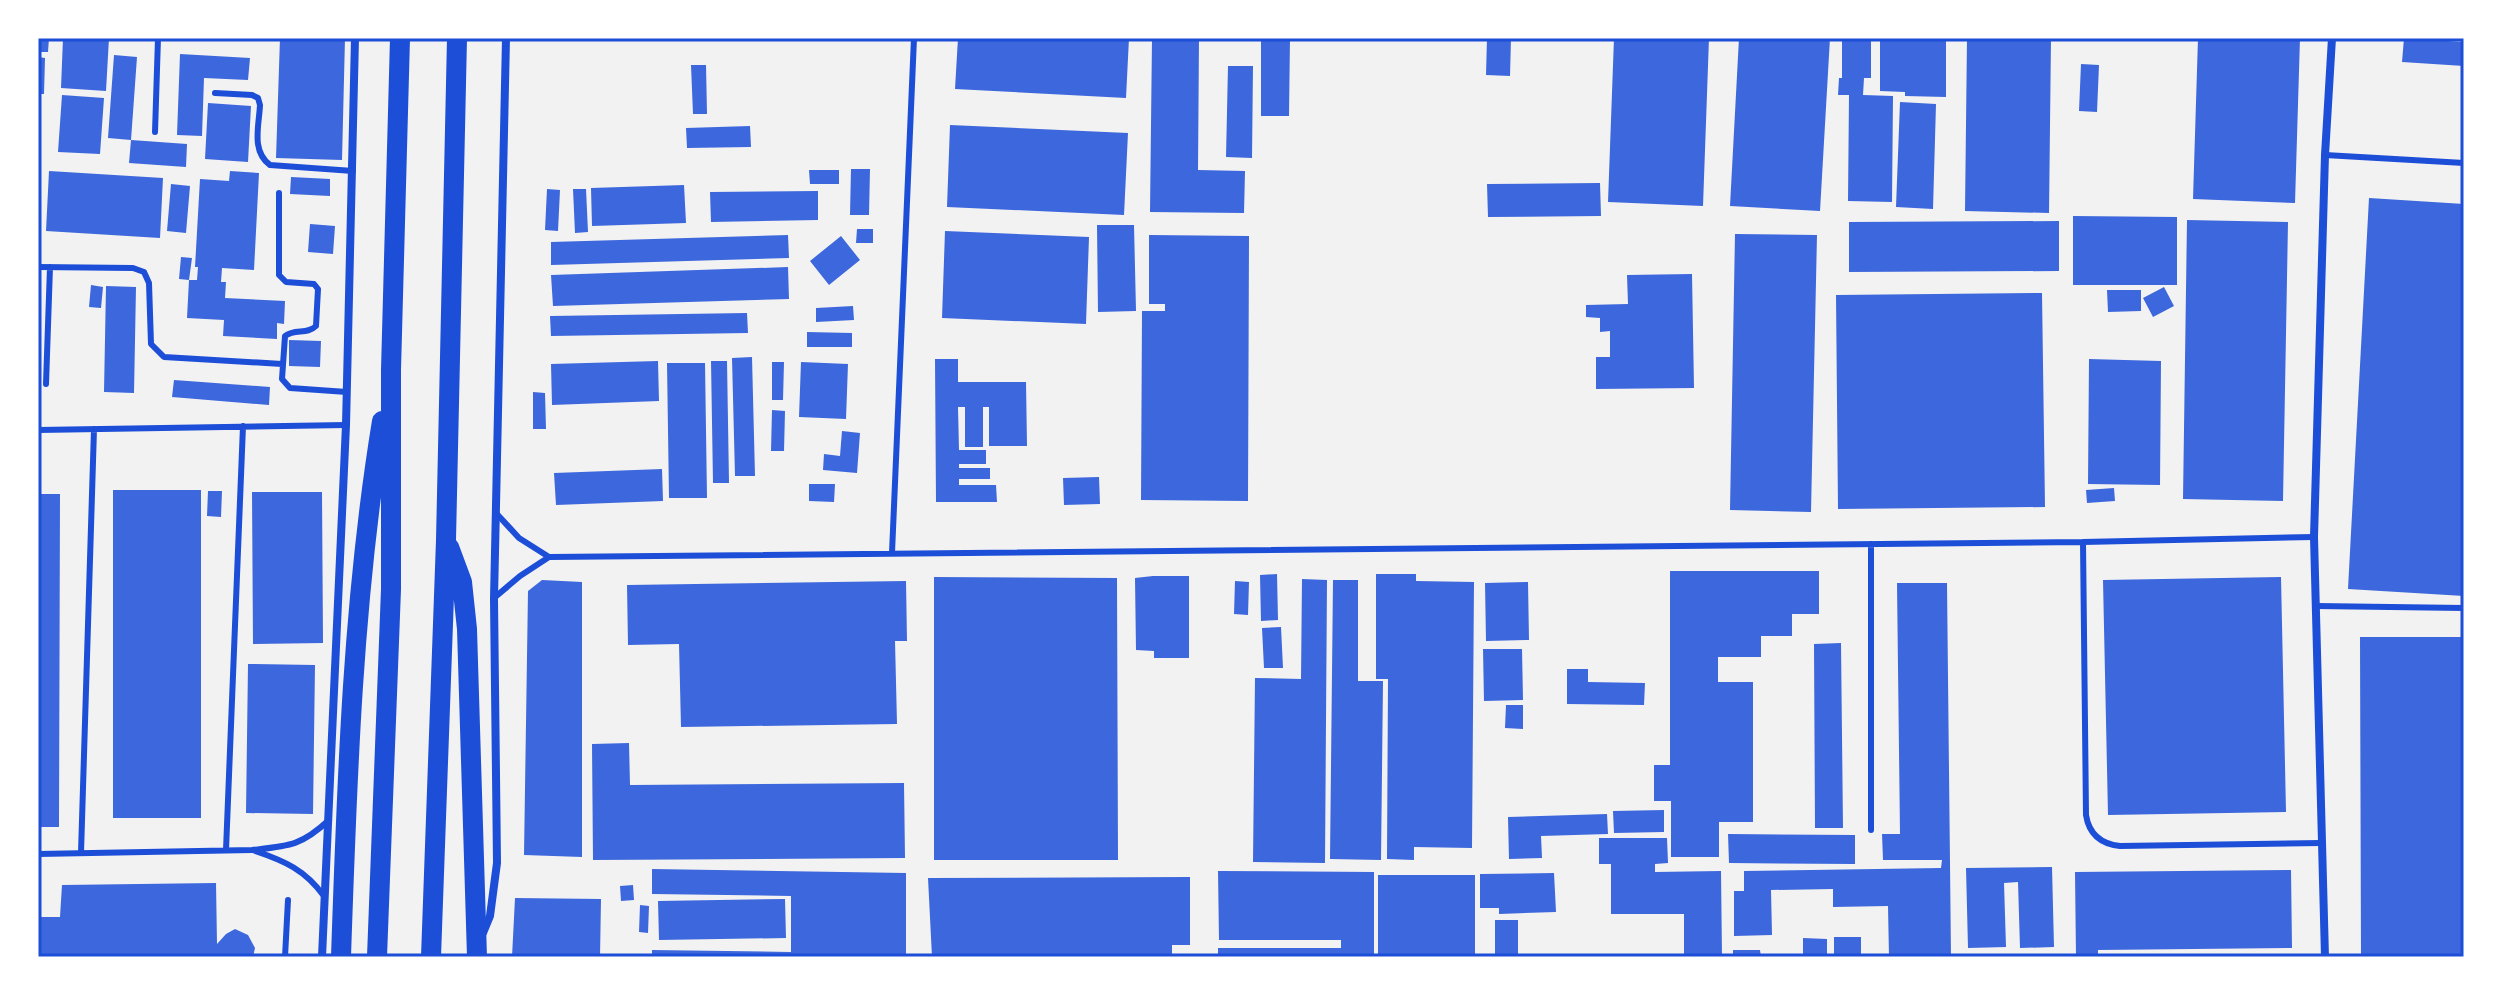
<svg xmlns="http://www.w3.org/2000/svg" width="2502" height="995" viewBox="0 0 2502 995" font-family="'DejaVu Sans',sans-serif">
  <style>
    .building { fill: #3d67dc }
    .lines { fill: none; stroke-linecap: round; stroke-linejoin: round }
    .service { stroke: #1d4ed8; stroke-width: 6 }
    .minor { stroke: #1d4ed8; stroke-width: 8 }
    .trunk { stroke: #1d4ed8; stroke-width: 20 }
    .neatline { fill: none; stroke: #1d4ed8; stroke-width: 3 }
  </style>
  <rect width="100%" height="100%" fill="#f2f2f2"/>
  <path class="building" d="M38,38H49L48,52H38Z
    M63,38H109L106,91L61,88Z
    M280,38H345L342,160L276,158Z
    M958,38H1129L1126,98L955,89Z
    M1152,38H1199L1198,170L1245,171L1244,213L1150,212Z
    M1261,38H1290L1289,116H1261Z
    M1487,38H1511L1510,76L1486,75Z
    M1614,38H1709L1703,206L1608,202Z
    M1739,38H1830L1820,211L1730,206Z
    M1842,38H1871V78H1864L1863,95L1893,96L1892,202L1848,201L1849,95H1838L1839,78H1842Z
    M1880,38H1946V97L1905,96V92L1880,91Z
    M1967,38H2051L2049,213L1965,211Z
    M2198,38H2300L2295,203L2193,199Z
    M2404,38L2464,42V66L2402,62Z
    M180,54L250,58L248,80L204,78L202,136L177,135Z
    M114,55L137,57L131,140L187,144L186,167L129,163L131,140L108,138Z
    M38,57L45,58L44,94H38Z
    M2081,64L2099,65L2097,112L2079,111Z
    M691,65H706L707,114H693Z
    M1228,66H1253L1252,158L1226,157Z
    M62,95L104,98L100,154L58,152Z
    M1900,102L1936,104L1933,209L1896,207Z
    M208,103L251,106L248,162L205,159Z
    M950,125L1128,133L1124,215L947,207Z
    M750,126L751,147L687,148L686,128Z
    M851,169H870L869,215H850Z
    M809,170H839V184H810Z
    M49,171L163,178L160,238L46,231Z
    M230,171L259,173L254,270L222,268L221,282H226L225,298L285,301L284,324L277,323V339L223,336L224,320L187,318L189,280H197L198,267H195L200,179L229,181Z
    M291,177L330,179V196L290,194Z
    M1600,183L1601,216L1488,217L1487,184Z
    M171,184L190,186L186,233L167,231Z
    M684,185L686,223L592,226L591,188Z
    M547,189L560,190L558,231L545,230Z
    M573,189H586L588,232L575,233Z
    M818,191V220L711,222L710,192Z
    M2369,198L2464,204V596L2348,589Z
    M2073,216L2177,217V285H2073Z
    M2187,220L2288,222L2283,501L2183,499Z
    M2059,221V271L1849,272V222Z
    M310,224L335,226L333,254L308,252Z
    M1097,225H1134L1136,311L1098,312Z
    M857,229H873V243H856Z
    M945,231L1089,237L1086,324L942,318Z
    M1735,234L1817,235L1811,512L1730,510Z
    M788,235L789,258L551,265V242Z
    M1149,235L1249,236L1248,501L1141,500L1142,311H1165V304H1149Z
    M841,236L860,260L829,285L810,261Z
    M181,257L192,258L189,280L179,279Z
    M788,267L789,299L553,306L551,275Z
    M1692,274L1694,388L1596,389V357H1610V331L1600,332V318L1586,317V305L1628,304L1627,275Z
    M91,285L103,287L101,308L89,307Z
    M106,286L136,287L134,393L104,392Z
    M2164,287L2174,306L2153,317L2143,298Z
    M2107,290H2141V311L2108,312Z
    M2042,293L2045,507L1838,509L1836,295Z
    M853,306L854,320L816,322V308Z
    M747,313L748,333L551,336L550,316Z
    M807,332L852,333V347H807Z
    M289,340L321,341L320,367L289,366Z
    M752,357L755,476H735L732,358Z
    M935,359H958V382H1026L1027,446H989V407H983V447H965V407H958L959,450H986V464H959V468H990V479H959V485H996L997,502H936Z
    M2089,359L2161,361L2160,485L2088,484Z
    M658,361L659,401L552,405L551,364Z
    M711,361H727L729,483H713Z
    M772,362H784L783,400H772Z
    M801,362L848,364L846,419L799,417Z
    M667,363H705L707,498H669Z
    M174,380L270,387L269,405L172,397Z
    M533,392L545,393L546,429H533Z
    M772,410L785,411L784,451H771Z
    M842,431L860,433L857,473L823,470L824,454L840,456Z
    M662,469L663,501L556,505L554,473Z
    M1099,477L1100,504L1064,505L1063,478Z
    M809,484H835L834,502L809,501Z
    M2114,488L2115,501L2087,503L2086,490Z
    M113,490H201V818H113Z
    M208,491H222L221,517L207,516Z
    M252,492H322L323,643L253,644Z
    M38,494H60L59,827H38Z
    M1670,571H1819V614H1792V636H1761V657H1718V682H1753V822H1719V857H1671V801H1654V765H1670Z
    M1277,574L1278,620L1261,621L1260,575Z
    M1376,574H1416V581L1474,582L1472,848L1414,847V860L1387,859L1388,679H1376Z
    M1153,576H1189V658H1154V651L1136,650L1135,578Z
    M934,577L1117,578L1118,860H934Z
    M2281,577L2286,812L2108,815L2103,580Z
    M1302,579L1327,580L1325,863L1253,862L1255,678L1301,679Z
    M542,580L582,582V857L524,855L528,591Z
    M1333,580H1358V681H1383L1381,860L1330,859Z
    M906,581L907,641H895L897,724L681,727L679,644L628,645L627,585Z
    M1235,581L1249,582L1248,615L1234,614Z
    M1528,582L1529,640L1486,641L1485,583Z
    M1897,583H1947L1951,957H1889L1888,906L1833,907V889L1771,890L1772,935L1734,936V891H1744V871L1941,868L1942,860H1883L1882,834H1900Z
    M1281,627L1283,668H1264L1262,628Z
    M2360,637H2464V957H2361Z
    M1841,643L1843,828H1815L1814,644Z
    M1483,649H1522L1523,700L1484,701Z
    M248,664L315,665L313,814L246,813Z
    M1567,669H1588V682L1645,683L1644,705L1567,704Z
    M1506,705H1523V729L1505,728Z
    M629,743L630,785L904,783L905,858L593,860L592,744Z
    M1664,810V832L1614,833L1613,811Z
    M1607,814L1608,834L1541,836L1542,858L1509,859L1508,817Z
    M1728,834L1855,835V864L1729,863Z
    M1599,838H1667L1668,863L1655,864V872L1721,871L1722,957H1684V914H1611V864H1599Z
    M2052,867L2054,947L2020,948L2018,882L2004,883L2006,947L1968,948L1966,868Z
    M652,869L906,873V957H652V950L791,952V896L652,894Z
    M2291,870L2292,948L2098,950V957H2076L2075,872Z
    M1218,871L1374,872V957H1218V948H1341V940H1219Z
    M1554,873L1556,912L1499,914V908H1480V874Z
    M1378,875H1475V957H1378Z
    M1190,877V945H1172V957H932L928,878Z
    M216,883L217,944L226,934L235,929L248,935L255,948L253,957H38V917H60L62,885Z
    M633,885L634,900L621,901L620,886Z
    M515,898L601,899L600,957H512Z
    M785,899L786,938L659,940L658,901Z
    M640,905L649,906L648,933L639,932Z
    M1495,920H1518V957H1495Z
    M1834,937H1861V957H1834Z
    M1803,938L1827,939V957H1803Z
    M1733,950H1760L1761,957H1733Z"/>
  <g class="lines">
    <path class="service" d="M215,93L252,95L258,98L260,105C259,126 251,151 270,165L353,171
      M155,132L158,38
      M2325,155L2464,163
      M279,193V275L286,282L314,284L318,289L316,326C307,335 295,328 285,336L282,379L290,388L347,392
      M38,267L133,268L144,272L149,283L151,344L164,357L282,364
      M46,384L50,267
      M38,430L346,425
      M496,513L519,538L549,557L2083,542L2314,537
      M2083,542L2086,815C2089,834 2101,844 2120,846L2321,843
      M1871,544V830
      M892,553L914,38
      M494,598L520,576L549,557
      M2316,606L2464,608
      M226,850L243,426
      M255,851C285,861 305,870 324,896
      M81,853L94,429
      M38,854L252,850C289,846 301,846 329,820
      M285,957L288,900"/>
    <path class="minor" d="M483,933L490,916L497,863L494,599L506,38
      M322,957L346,425L355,38
      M2325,957L2314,537L2325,155L2332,38"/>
    <path class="trunk" d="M449,547L462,582L467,629L477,957
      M341,957C347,777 353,598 382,421
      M377,957L391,589V370L400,38
      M431,957L446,540L457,38"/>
  </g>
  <rect width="2502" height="995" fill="none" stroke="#ffffff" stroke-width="80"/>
  <rect x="40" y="40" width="2422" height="915" class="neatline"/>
</svg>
